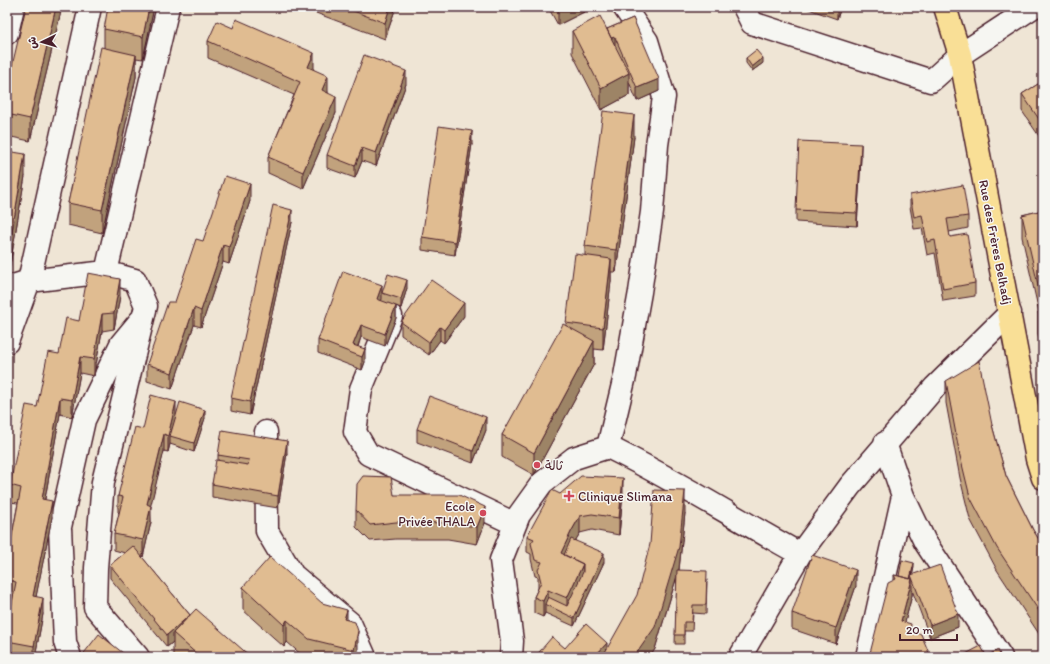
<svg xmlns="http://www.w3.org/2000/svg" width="1050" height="664" viewBox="0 0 1050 664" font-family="Itim,'Playpen Sans Arabic',sans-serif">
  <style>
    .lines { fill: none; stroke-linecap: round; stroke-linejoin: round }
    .minor-casing { stroke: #4a1f2b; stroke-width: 25 }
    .major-casing { stroke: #4a1f2b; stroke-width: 25 }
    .minor { stroke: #f6f6f2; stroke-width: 22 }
    .major { stroke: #f9df96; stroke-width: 22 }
    .wall { fill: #c1a27d; stroke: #4a1f2b }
    .shaded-wall { fill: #9d8466; stroke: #4a1f2b }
    .building { fill: #e0bc91; stroke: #4a1f2b }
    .poi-dot { fill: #d1495b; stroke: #f6f6f2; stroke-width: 1.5 }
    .labels { text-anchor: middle; stroke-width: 3; stroke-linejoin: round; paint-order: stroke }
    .street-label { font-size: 13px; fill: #4a1f2b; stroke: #f6f6f2 }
    .poi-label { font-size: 13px; fill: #4a1f2b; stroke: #f6f6f2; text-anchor: start }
  </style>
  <rect width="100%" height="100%" fill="#efe5d5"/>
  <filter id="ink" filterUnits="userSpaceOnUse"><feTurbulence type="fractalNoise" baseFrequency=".025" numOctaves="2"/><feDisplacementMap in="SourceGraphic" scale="8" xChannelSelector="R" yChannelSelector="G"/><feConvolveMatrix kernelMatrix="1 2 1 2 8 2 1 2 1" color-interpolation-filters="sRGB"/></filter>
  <g filter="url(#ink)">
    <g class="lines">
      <defs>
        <path id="minor" d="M624,7L647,41L664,97L657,145L652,212L640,292L625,376L608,447C674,479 736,519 800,554
          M744,7L752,23L931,81L960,55L1033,7
          M7,33L13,7
          M106,272L168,7
          M7,288L29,281L106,272L135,280L146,306L103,482L96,568L95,607L138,657
          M391,316L361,389L355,432L368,454L515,524
          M7,342L29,281L90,7
          M266,432L267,531L293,575L350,623L365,657
          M885,443L903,496L925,542L1001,657
          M70,657L65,642L60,527L84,420L121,344L140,321
          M511,657L512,641L501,560L519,515L542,483L574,458L608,447
          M740,657L800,554L850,486L935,387L1010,313
          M867,657L903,496"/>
        <path id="major" d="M945,7L960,55L1037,459L1043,478"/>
      </defs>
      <use href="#minor" class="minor-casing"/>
      <use href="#major" class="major-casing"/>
      <use href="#minor" class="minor"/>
      <use href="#major" class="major"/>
    </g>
    <path class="wall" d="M62,7L30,141L7,136V87Z
      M154,7L143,59L136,58V77L102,233L68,225V203L104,48V29Z
      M300,7H396L385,39Z
      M548,7H586V11L558,25Z
      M803,7H841L837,19Z
      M633,18L659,91L637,101L629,82V95L601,110L572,53V31L607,29Z
      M208,41L314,70L328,92V93L336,113L303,189L268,173V157L294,95L208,58Z
      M746,58L763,63L752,71L746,63Z
      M1043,81V142L1022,111V94Z
      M406,84L376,166L362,161L355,178L327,168V155Z
      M634,137L616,272H611V281L603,350L594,349V364L534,475L502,457V435L566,326V323L585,256V246Z
      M472,144L455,255L422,250V237Z
      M7,151L25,176L8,277H7Z
      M861,157L857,226L796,222V210Z
      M910,195L968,216V228L949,232L950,237L975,283V296L943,301L935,253L927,255L922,228L914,229L910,207Z
      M250,201L229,264L223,262L201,327L194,325L172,389L147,381V364L203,241Z
      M1043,210V354L1038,334V312H1039L1022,237V215Z
      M292,222L250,415L231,411V398Z
      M407,288L401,308L396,306V318L385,346L361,337L358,347L365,362L362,370L318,353V340L382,292Z
      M120,296L114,329L102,331L94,376L80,373L72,417L60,414L45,499L52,517L36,596L43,614L35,657H7V629L13,598L7,597V562L18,503L10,502V485L37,407L59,354L79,321Z
      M464,316L444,343L440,340L429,355L401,335V322Z
      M946,381L992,425L1006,476L1033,530L1043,546V640L997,570L970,519L960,478L946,403Z
      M205,418L194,452L170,444L168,452L164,451L150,506L151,522L143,557H142L190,615L251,657H175L173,655V642L167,647L110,578V565L125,553L114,550V534L119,513L118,512V496L143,429Z
      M417,429L486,430L473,463L417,442Z
      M287,453L278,508L212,497V484L218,460V455Z
      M560,494H623L619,535L592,530L580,533L575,541L604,562L574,626L545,613L543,617L534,613V597L538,588V577L535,576L531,559V554L527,552V536Z
      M394,495L485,523L477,544L448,539H396L370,541L356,527V510Z
      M685,513L679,570L707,580L706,614L693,613L692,631H684V644H675L677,576L655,649L650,657L565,648L607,650Z
      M914,567L912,575L958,627L930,638L912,590V595L905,622L929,657H869L894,580V575L899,576Z
      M856,586L836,644L792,629V613Z
      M243,587L322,603L347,619L358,653V657H304L287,642L284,647L243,610Z"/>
    <path class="shaded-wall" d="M56,7H62L30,141V119Z
      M149,7H154L143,59V37Z
      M390,7H396L385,39V23Z
      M558,7H586V11L558,25Z
      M837,7H841L837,19Z
      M615,37V49L607,40Z
      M314,53V69L308,83V67Z
      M136,55V77L102,233V210Z
      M763,58V63L752,71V67Z
      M406,71V84L376,166V153Z
      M629,73V95L601,110V88Z
      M328,76V92L322,107V90Z
      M659,79V91L637,101V88Z
      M336,97V113L303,189V172Z
      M634,115V137L616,272V250Z
      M472,131V144L455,255V242Z
      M861,144V157L857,226V213Z
      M362,148V161L355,178V166Z
      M25,154V176L8,277V255Z
      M250,184V201L229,264V247Z
      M292,210V222L250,415V402Z
      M223,245V262L201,327V311Z
      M611,259V281L603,350V328Z
      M120,279V296L114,329V313Z
      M407,280V288L401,308V299Z
      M382,285V299L377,311V299Z
      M1041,298H1043V320H1041Z
      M464,303V316L444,343V330Z
      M396,306V318L385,346V334Z
      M194,308V325L172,389V373Z
      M102,314V331L94,376V359Z
      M361,325V337L355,354L353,345Z
      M440,327V340L429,355V342Z
      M594,341V364L534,475V453Z
      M365,349V362L362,370V357Z
      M80,357V373L72,417V400Z
      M60,398V414L42,515V499Z
      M176,402V418L170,436V444L168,452V436Z
      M205,410V418L194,452V443Z
      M486,417V430L473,463V451Z
      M164,434V451L147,521V504Z
      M287,441V453L278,508V496Z
      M623,478V494L619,535V518Z
      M685,491V513L679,569L655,649L650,657H634Z
      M52,501V517L33,612V596Z
      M151,506V522L143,557V540Z
      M485,507V523L477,544V527Z
      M580,516V533L571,548L564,562L561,553L571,532Z
      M604,553V562L574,626V618Z
      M914,563V567L912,577L911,575V579L909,587V583Z
      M583,564V581L567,614V598Z
      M856,570V586L836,644V628Z
      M912,579V595L901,638V621Z
      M548,590V606L545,604V613L543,617V601Z
      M43,598V614L35,657H34V646Z
      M347,610V632L344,619Z
      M958,614V627L930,638V625Z
      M190,615L173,633V642L167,647V635Z
      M287,620V642L284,647V625Z
      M358,631V657H354V650Z
      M607,643V656L606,657H594Z"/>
    <path class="building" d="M26,7H56L30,119L7,114V87Z
      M108,7H149L143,37L104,29Z
      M343,7H390L385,23Z
      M600,16L629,73L601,88L572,31Z
      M633,18L659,79L637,88L615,37L611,38L607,29Z
      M236,19L314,53L308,67L328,76L322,90L336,97L303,172L268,157L300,82L208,41L217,21L233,28Z
      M101,47L136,55L102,210L68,203Z
      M756,50L763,58L752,67L746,58Z
      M364,55L406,71L376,153L362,148L355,166L327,155Z
      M1043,81V125L1022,94Z
      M603,111L634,115L616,250L585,246Z
      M439,126L472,131L455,242L422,237Z
      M799,141L861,144L857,213L796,210Z
      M7,151L25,154L8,255H7Z
      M225,176L250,184L229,247L223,245L201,311L194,308L172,373L147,364L168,302H175L196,239L203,241Z
      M963,185L968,216L947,219L950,237L967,234L975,283L943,289L935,240L927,242L922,215L914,217L910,195Z
      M273,205L292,210L250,402L231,398Z
      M1043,210V298H1041L1022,215Z
      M575,254L611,259L603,328L566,323Z
      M343,271L382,285L377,299L396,306L385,334L361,325L353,345L365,349L362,357L318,340Z
      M88,273L120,279L114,313L102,314L94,359L80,357L72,400L60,398L42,499L52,501L33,596L43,598L34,646L7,641V629L16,582L7,580V562L21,488L10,485L26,405L37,407L48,352L59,354L66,318L79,321Z
      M388,274L407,280L401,299L382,293Z
      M431,280L464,303L444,330L440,327L429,342L401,322Z
      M1043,311V331L1038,312Z
      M563,324L594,341L534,453L502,435Z
      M979,361L992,425L1006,476L1033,530L1043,546V617L997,548L970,497L960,456L946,381Z
      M151,395L176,402L168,436L164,434L147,504L151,506L143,540L114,534L123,497L118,496L135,427L143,429Z
      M429,396L486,417L473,451L417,429Z
      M180,402L205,410L194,443L170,436Z
      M222,430L287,441L278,496L212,484L216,460L248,465L249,460L218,455Z
      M363,476L391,477L394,495H459L485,507L477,527L448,523L396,522L370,525L356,510L357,484Z
      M581,476L623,478L619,518L592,514L580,516L571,532L561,553L583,564L567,598L548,590L543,601L534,597L541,582L538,570L542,562L535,560L531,543L534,539L527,536L552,490L560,494Z
      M654,490L685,491L679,547L655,627L634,657H602L604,654L637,595L650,544Z
      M571,539L604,553L574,618L545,604L548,597L567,606L583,572V564L564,555Z
      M133,546L190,615L167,635L110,565Z
      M812,555L856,570L836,628L792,613Z
      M270,557L322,603L347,610L344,619L355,622L358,631L354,650L309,639L287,620L284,625L243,587Z
      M902,560L914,563L910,579L899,576Z
      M940,565L958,614L930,625L911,575Z
      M677,570L707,571L706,605H693L692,622H684V635H675Z
      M894,575L912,579L901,621L911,624L910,632L921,634L929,653L928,657H869L888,583L896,579Z
      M196,609L251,657H200L173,633Z
      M586,624L607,643L594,657H535L552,637L565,648Z
      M99,634L128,657H81Z
      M981,646L986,656L998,650L1001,657H960Z
      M52,654L54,657H47Z"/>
  </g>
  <g class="poi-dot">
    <circle cx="537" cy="465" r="4"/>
    <path d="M567 490h4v4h4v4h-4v4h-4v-4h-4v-4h4z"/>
    <circle cx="483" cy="513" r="4"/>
  </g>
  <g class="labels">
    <g class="street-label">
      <text transform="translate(996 242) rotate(79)" y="5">Rue des Frères Belhadj</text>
    </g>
    <g class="poi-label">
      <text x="545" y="470">ثالة</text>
      <text x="578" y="501">Clinique Slimana</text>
      <text x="475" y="511" text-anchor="end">Ecole<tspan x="475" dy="15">Privée THALA</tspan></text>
    </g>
  </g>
  <rect width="1050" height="664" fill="none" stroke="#f6f6f2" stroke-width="24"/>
  <rect x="12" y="12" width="1026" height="640" fill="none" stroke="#4a1f2b" stroke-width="1.5" filter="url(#ink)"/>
  <g transform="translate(42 42) rotate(265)" stroke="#f6f6f2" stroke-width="3" paint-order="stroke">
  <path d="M0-3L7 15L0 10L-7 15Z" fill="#4a1f2b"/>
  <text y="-6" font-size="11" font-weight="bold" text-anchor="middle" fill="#4a1f2b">ش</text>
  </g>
  <path d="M900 634v6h57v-6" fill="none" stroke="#4a1f2b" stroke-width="2"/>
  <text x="906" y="634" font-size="12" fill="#4a1f2b" stroke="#f6f6f2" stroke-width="3" paint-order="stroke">20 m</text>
</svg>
